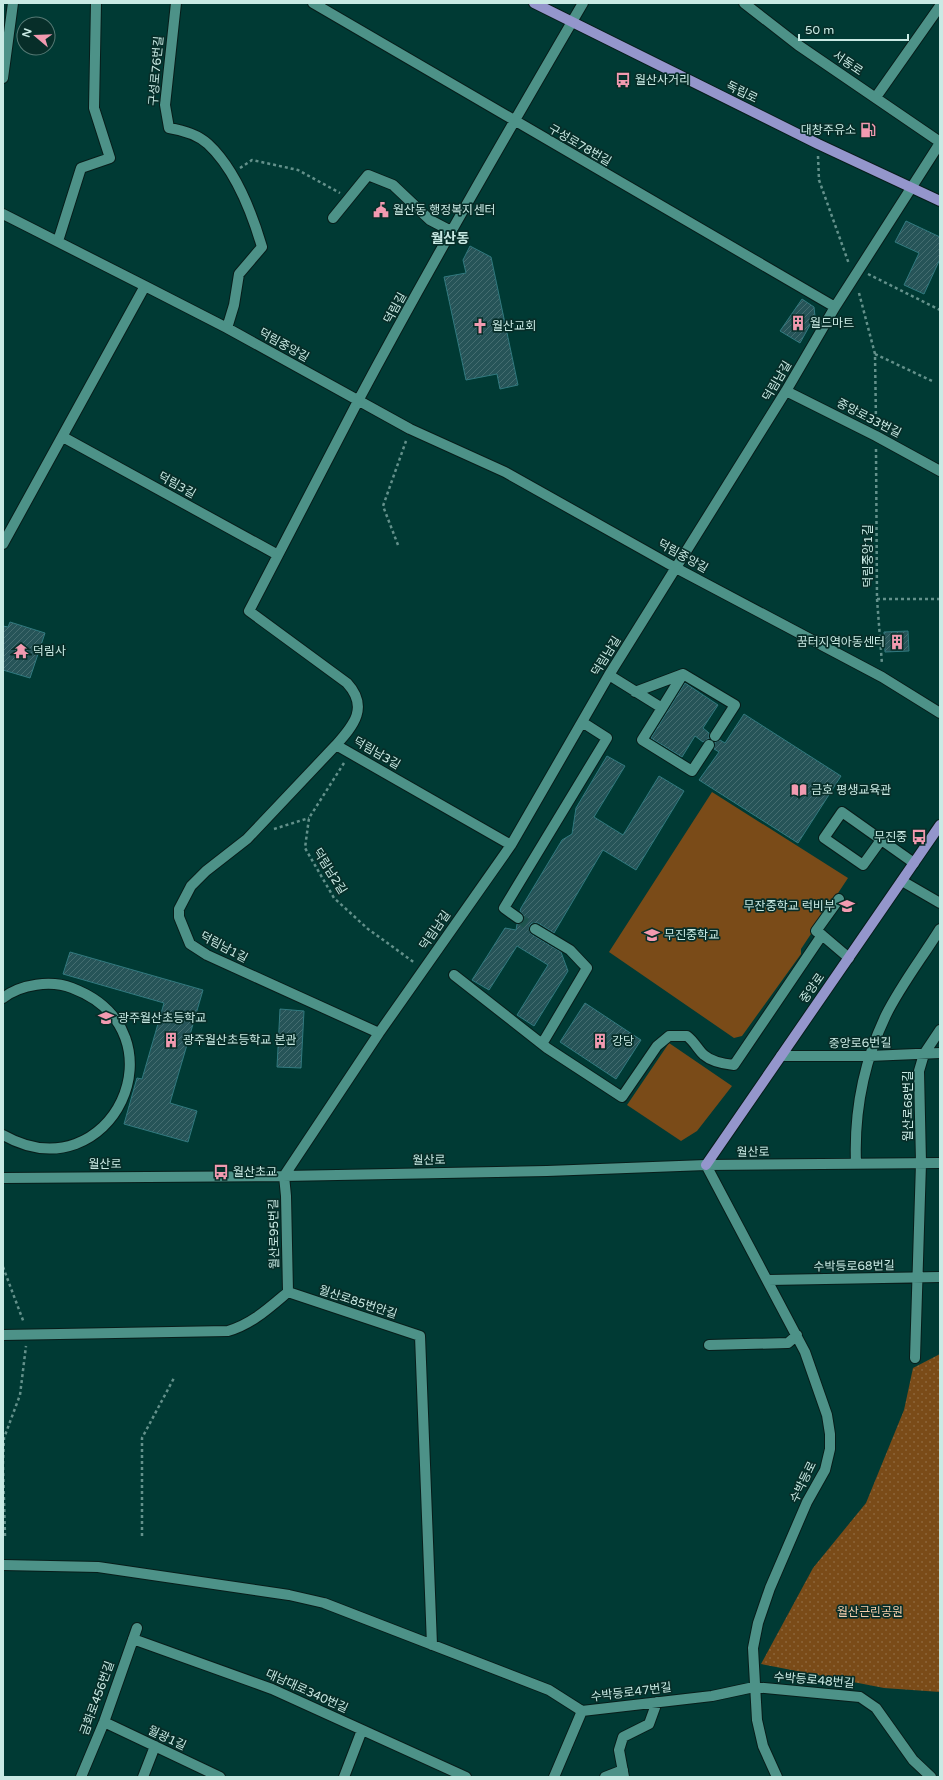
<svg xmlns="http://www.w3.org/2000/svg" width="943" height="1780" viewBox="0 0 943 1780" font-family="'Varela Round','Noto Sans KR',sans-serif">
  <style>
    .park { fill: url(#park-dots) }
    .garden { fill: #7a4b18 }
    .building { fill: url(#building-hatch); stroke: #31797f }
    .lines { fill: none; stroke-linecap: round; stroke-linejoin: round }
    .minor-tunnel { stroke: #1e544e; stroke-width: 10; stroke-dasharray: 10 5; stroke-linecap: butt }
    .minor-casing { stroke: #071d1a; stroke-width: 12 }
    .major-casing { stroke: #071d1a; stroke-width: 12 }
    .path { stroke: #63918b; stroke-width: 2.5; stroke-dasharray: 3 3; stroke-linecap: butt }
    .minor { stroke: #4d9288; stroke-width: 10 }
    .major { stroke: #9496cc; stroke-width: 10 }
    .labels { text-anchor: middle; stroke-width: 3.5; stroke-linejoin: round; paint-order: stroke }
    .street-label { font-size: 12px; fill: #c9eae4; stroke: #072e29 }
    .poi-label { font-size: 12px; fill: #c9eae4; stroke: #072e29; text-anchor: start }
    .park-label { font-size: 12px; fill: #f2ccab; stroke: #072e29 }
    .quarter-label { font-size: 14px; font-weight: bold; fill: #c9eae4; stroke: #072e29 }
  </style>
  <defs>
    <pattern id="park-dots" width="8" height="8" patternUnits="userSpaceOnUse"><rect width="8" height="8" fill="#7a4b18"/><path d="M2 2h.1M6 6h.1" fill="none" stroke="#8c6539" stroke-width="1.8" stroke-linecap="round"/></pattern>
    <pattern id="building-hatch" width="6" height="6" patternUnits="userSpaceOnUse"><rect width="6" height="6" fill="#265458"/><path d="M-1 1l2-2M0 6l6-6M5 7l2-2" fill="none" stroke="#446d70"/></pattern>
  </defs>
  <rect width="100%" height="100%" fill="#003a34"/>
  <path class="park" d="M940,1354V1692L884,1688L761,1664L813,1568L866,1503L904,1410L913,1368Z"/>
  <path class="garden" d="M712,792L848,878L801,949V954L742,1036L734,1038L609,952Z
    M669,1043L732,1086L697,1131L681,1141L627,1105Z"/>
  <path class="building" d="M906,221L940,237V259L924,294L904,285L919,253L895,242Z
    M470,246L491,257L518,385L500,389L497,374L466,380L444,277L466,273L463,260Z
    M802,299L814,307L815,316L800,343L780,331Z
    M10,622L45,633L30,678L3,670V626L8,627Z
    M908,631L909,651L885,652L884,632Z
    M685,683L718,705L703,728L709,733V739L703,742L695,736L682,757L651,738Z
    M744,714L841,776L798,843L699,780L719,752L714,749L715,742L720,740L725,743Z
    M607,756L625,766L594,817L623,835L659,776L684,791L636,870L603,850L554,933L538,923H532L530,925L529,929L531,934L561,952L568,971L534,1026L517,1015L548,965L517,946L489,990L472,980L505,928L516,930L517,924L523,921L524,916L520,911L521,908L562,840L572,834L576,808Z
    M70,952L203,990L170,1103L197,1111L188,1142L124,1124L137,1078L142,1079L164,1003L63,974Z
    M585,1003L641,1040L616,1079L560,1042Z
    M280,1009L304,1011L301,1068L277,1067Z"/>
  <g class="lines">
    <path class="minor-tunnel" d="M518,918L535,929"/>
    <defs>
      <path id="minor" d="M176,3L165,105L169,128C182,130 198,135 208,144C235,169 252,213 262,247L239,274L234,305L227,328
        M313,3L835,307
        M744,3L798,45L940,142
        M3,78L13,3
        M876,97L940,6
        M3,214L145,286L3,544
        M333,218L368,175L393,185L430,220L451,231
        M58,241L81,168L110,158L94,108L96,3
        M145,286L227,328L410,429L505,472L676,568L882,677L940,713
        M786,391L876,436L940,471
        M63,437L278,555
        M609,675L662,708L642,740L692,771L709,745
        M635,692L683,674
        M662,708L683,674L735,705L715,736
        M336,745L247,839L206,871L191,886L179,909V917L190,944L207,955L379,1033
        M881,840L863,865L824,838L842,812C866,829 890,846 914,863
        M511,845L336,745C354,725 369,707 347,683L249,611C285,541 321,471 358,401C430,266 506,135 583,3
        M902,881L940,903
        M518,918L504,908L607,738L582,722
        M535,929L570,950L587,968L542,1044
        M822,935L816,931L839,899
        M454,975L547,1048L622,1097L657,1046L669,1036H687C694,1041 699,1051 704,1055C712,1062 724,1064 734,1065L822,935L849,958
        M3,998C21,984 51,980 72,988C188,1032 111,1196 3,1135
        M781,1056H869L940,1053
        M856,1163C854,1112 864,1061 886,1015C901,985 922,958 940,929
        M706,1165L805,1352L827,1415L830,1434V1449L825,1470L807,1502L770,1588L758,1623L753,1648L757,1720L763,1746L777,1777
        M3,1178L284,1176L547,1171L706,1165L940,1163
        M768,1280L940,1277
        M288,1292L286,1196L284,1176L379,1033L511,845L609,675L786,391L835,307L940,143
        M288,1292L420,1336L432,1645
        M3,1335L228,1331C252,1324 269,1308 288,1292
        M709,1345L788,1343L797,1335
        M915,1358L921,1163L919,1071L924,1054L940,1030
        M3,1565L98,1567L289,1595L324,1603L549,1690L582,1711
        M133,1639L272,1689L466,1777
        M104,1722L220,1777
        M81,1777L104,1722L137,1628
        M143,1777L155,1746
        M344,1777L362,1730
        M554,1777L582,1711L712,1696L754,1687L860,1697L876,1708L913,1760L931,1777
        M605,1777L623,1770
        M624,1777L619,1750L623,1737L649,1724L657,1702"/>
      <path id="major" d="M534,3L818,144L940,201
        M706,1165L940,825"/>
    </defs>
    <use href="#minor" class="minor-casing"/>
    <use href="#major" class="major-casing"/>
    <path class="path" d="M818,156L819,180L849,264
      M240,168L252,160L298,170L340,193
      M868,274L940,310
      M859,293L875,354L876,422
      M875,354L932,381
      M876,449L877,599L882,664
      M398,545L383,506L406,441
      M877,599H940
      M344,763L309,818L305,848L334,898L368,929L415,963
      M274,829L309,818
      M3,1267L24,1323
      M5,1536L3,1464L4,1438L20,1395L26,1346
      M142,1536V1438L174,1378"/>
    <use href="#minor" class="minor"/>
    <use href="#major" class="major"/>
  </g>
  <defs>
    <symbol id="bus-bare" viewBox="-9 -9 18 18"><path d="M-5-6H5V4H4V6H2V4H-2V6H-4V4H-5ZM-3.5-4V0h7V-4ZM-3.5 1.2v1.5H-2V1.2ZM2 1.2v1.5H3.5V1.2Z" fill="#f29ab0" stroke="#072e29" stroke-width="2.5" paint-order="stroke"/></symbol>
    <symbol id="fuel-bare" viewBox="-9 -9 18 18"><path d="M-5.5-6h7V0h2V4h1.3V-2.5L3-4.5l.8-.8L6-3V5H2.5V1h-1V6h-7ZM-4.2-4.7v3.2H.2V-4.7Z" fill="#f29ab0" stroke="#072e29" stroke-width="2.5" paint-order="stroke"/></symbol>
    <symbol id="civic-bare" viewBox="-9 -9 18 18"><path d="M-.6-6.5H3V-4.5H.6V-3L4-1V1h2V6H-6V1h2V-1L-.6-3ZM-1.2 2.5V6h2.4V2.5Z" fill="#f29ab0" stroke="#072e29" stroke-width="2.5" paint-order="stroke"/></symbol>
    <symbol id="building-bare" viewBox="-9 -9 18 18"><path d="M-4-6H4V6H1V3H-1V6H-4ZM-2.5-4.3h1.7v1.8h-1.7ZM.8-4.3h1.7v1.8H.8ZM-2.5-1h1.7V.8h-1.7ZM.8-1h1.7V.8H.8Z" fill="#f29ab0" stroke="#072e29" stroke-width="2.5" paint-order="stroke"/></symbol>
    <symbol id="church-bare" viewBox="-9 -9 18 18"><path d="M-1.2-6h2.4v3.5h3.3v2.4h-3.3V6h-2.4V-.1h-3.3v-2.4h3.3Z" fill="#f29ab0" stroke="#072e29" stroke-width="2.5" paint-order="stroke"/></symbol>
    <symbol id="temple-bare" viewBox="-9 -9 18 18"><path d="M0-6L5-2H3V0L6.5 2.5H4V6H1.5V3h-3V6H-4V2.5H-6.5L-3 0V-2H-5Z" fill="#f29ab0" stroke="#072e29" stroke-width="2.5" paint-order="stroke"/></symbol>
    <symbol id="library-bare" viewBox="-9 -9 18 18"><path d="M-6-4Q-3-5.5-.7-3.5V5Q-3 3-6 4ZM6-4Q3-5.5 .7-3.5V5Q3 3 6 4Z" fill="#f29ab0" stroke="#072e29" stroke-width="2.5" paint-order="stroke"/></symbol>
    <symbol id="school-bare" viewBox="-9 -9 18 18"><path d="M0-5L7-2L0 1L-7-2ZM-4 1L0 2.5L4 1V4Q0 6-4 4Z" fill="#f29ab0" stroke="#072e29" stroke-width="2.5" paint-order="stroke"/></symbol>
  </defs>
  <g fill-rule="evenodd">
    <use href="#bus-bare" x="612" y="69" width="22" height="22"/>
    <use href="#fuel-bare" x="857" y="119" width="22" height="22"/>
    <use href="#civic-bare" x="370" y="199" width="22" height="22"/>
    <use href="#building-bare" x="787" y="312" width="22" height="22"/>
    <use href="#church-bare" x="469" y="315" width="22" height="22"/>
    <use href="#building-bare" x="886" y="631" width="22" height="22"/>
    <use href="#temple-bare" x="10" y="640" width="22" height="22"/>
    <use href="#library-bare" x="788" y="779" width="22" height="22"/>
    <use href="#bus-bare" x="908" y="826" width="22" height="22"/>
    <use href="#school-bare" x="836" y="895" width="22" height="22"/>
    <use href="#school-bare" x="641" y="924" width="22" height="22"/>
    <use href="#school-bare" x="95" y="1007" width="22" height="22"/>
    <use href="#building-bare" x="160" y="1029" width="22" height="22"/>
    <use href="#building-bare" x="589" y="1030" width="22" height="22"/>
    <use href="#bus-bare" x="210" y="1161" width="22" height="22"/>
  </g>
  <g class="labels">
    <g class="street-label">
      <text transform="translate(848 63) rotate(34)" y="4">서동로</text>
      <text transform="translate(156 71) rotate(-85)" y="4">구성로76번길</text>
      <text transform="translate(742 92) rotate(26)" y="4">독립로</text>
      <text transform="translate(580 145) rotate(30)" y="4">구성로78번길</text>
      <text transform="translate(395 308) rotate(-61)" y="4">덕림길</text>
      <text transform="translate(284 345) rotate(29)" y="4">덕림중앙길</text>
      <text transform="translate(777 381) rotate(-59)" y="4">덕림남길</text>
      <text transform="translate(869 418) rotate(27)" y="4">중앙로33번길</text>
      <text transform="translate(177 485) rotate(29)" y="4">덕림3길</text>
      <text transform="translate(683 556) rotate(29)" y="4">덕림중앙길</text>
      <text transform="translate(868 556) rotate(-90)" y="4">덕림중앙1길</text>
      <text transform="translate(606 656) rotate(-58)" y="4">덕림남길</text>
      <text transform="translate(377 753) rotate(30)" y="4">덕림남3길</text>
      <text transform="translate(330 871) rotate(58)" y="4">덕림남2길</text>
      <text transform="translate(435 930) rotate(-55)" y="4">덕림남길</text>
      <text transform="translate(224 947) rotate(28)" y="4">덕림남1길</text>
      <text transform="translate(812 988) rotate(-55)" y="4">중앙로</text>
      <text transform="translate(860 1043) rotate(-1)" y="4">중앙로6번길</text>
      <text transform="translate(908 1106) rotate(-90)" y="4">월산로68번길</text>
      <text transform="translate(753 1152) rotate(-1)" y="4">월산로</text>
      <text transform="translate(429 1160) rotate(-1)" y="4">월산로</text>
      <text x="105" y="1168">월산로</text>
      <text transform="translate(274 1234) rotate(-91)" y="4">월산로95번길</text>
      <text transform="translate(854 1266) rotate(-1)" y="4">수박등로68번길</text>
      <text transform="translate(358 1302) rotate(18)" y="4">월산로85번안길</text>
      <text transform="translate(803 1482) rotate(-64)" y="4">수박등로</text>
      <text transform="translate(814 1680) rotate(5)" y="4">수박등로48번길</text>
      <text transform="translate(307 1691) rotate(24)" y="4">대남대로340번길</text>
      <text transform="translate(631 1692) rotate(-7)" y="4">수박등로47번길</text>
      <text transform="translate(97 1698) rotate(-70)" y="4">금화로456번길</text>
      <text transform="translate(167 1738) rotate(25)" y="4">월광1길</text>
    </g>
    <g class="poi-label">
      <text x="635" y="84">월산사거리</text>
      <text x="856" y="134" text-anchor="end">대창주유소</text>
      <text x="393" y="214">월산동 행정복지센터</text>
      <text x="810" y="327">월드마트</text>
      <text x="492" y="330">월산교회</text>
      <text x="885" y="646" text-anchor="end">꿈터지역아동센터</text>
      <text x="33" y="655">덕림사</text>
      <text x="811" y="794">금호 평생교육관</text>
      <text x="907" y="841" text-anchor="end">무진중</text>
      <text x="835" y="910" text-anchor="end">무잔중학교 럭비부</text>
      <text x="664" y="939">무진중학교</text>
      <text x="118" y="1022">광주월산초등학교</text>
      <text x="183" y="1044">광주월산초등학교 본관</text>
      <text x="612" y="1045">강당</text>
      <text x="233" y="1176">월산초교</text>
    </g>
    <g class="park-label">
      <text x="870" y="1616">월산근린공원</text>
    </g>
    <g class="quarter-label">
      <text x="450" y="243">월산동</text>
    </g>
  </g>
  <rect width="943" height="1780" fill="none" stroke="#c9eae4" stroke-width="8"/>
  <g transform="translate(36 36) rotate(289)"><circle r="19" fill="#072e29" stroke="#557974"/>
  <path d="M0-3L7 15L0 10L-7 15Z" fill="#f29ab0"/>
  <text y="-6" font-size="11" font-weight="bold" text-anchor="middle" fill="#c9eae4">N</text>
  </g>
  <path d="M799 34v6h109v-6" fill="none" stroke="#c9eae4" stroke-width="2"/>
  <text x="805" y="34" font-size="12" fill="#c9eae4" stroke="#072e29" stroke-width="3" paint-order="stroke">50 m</text>
</svg>
